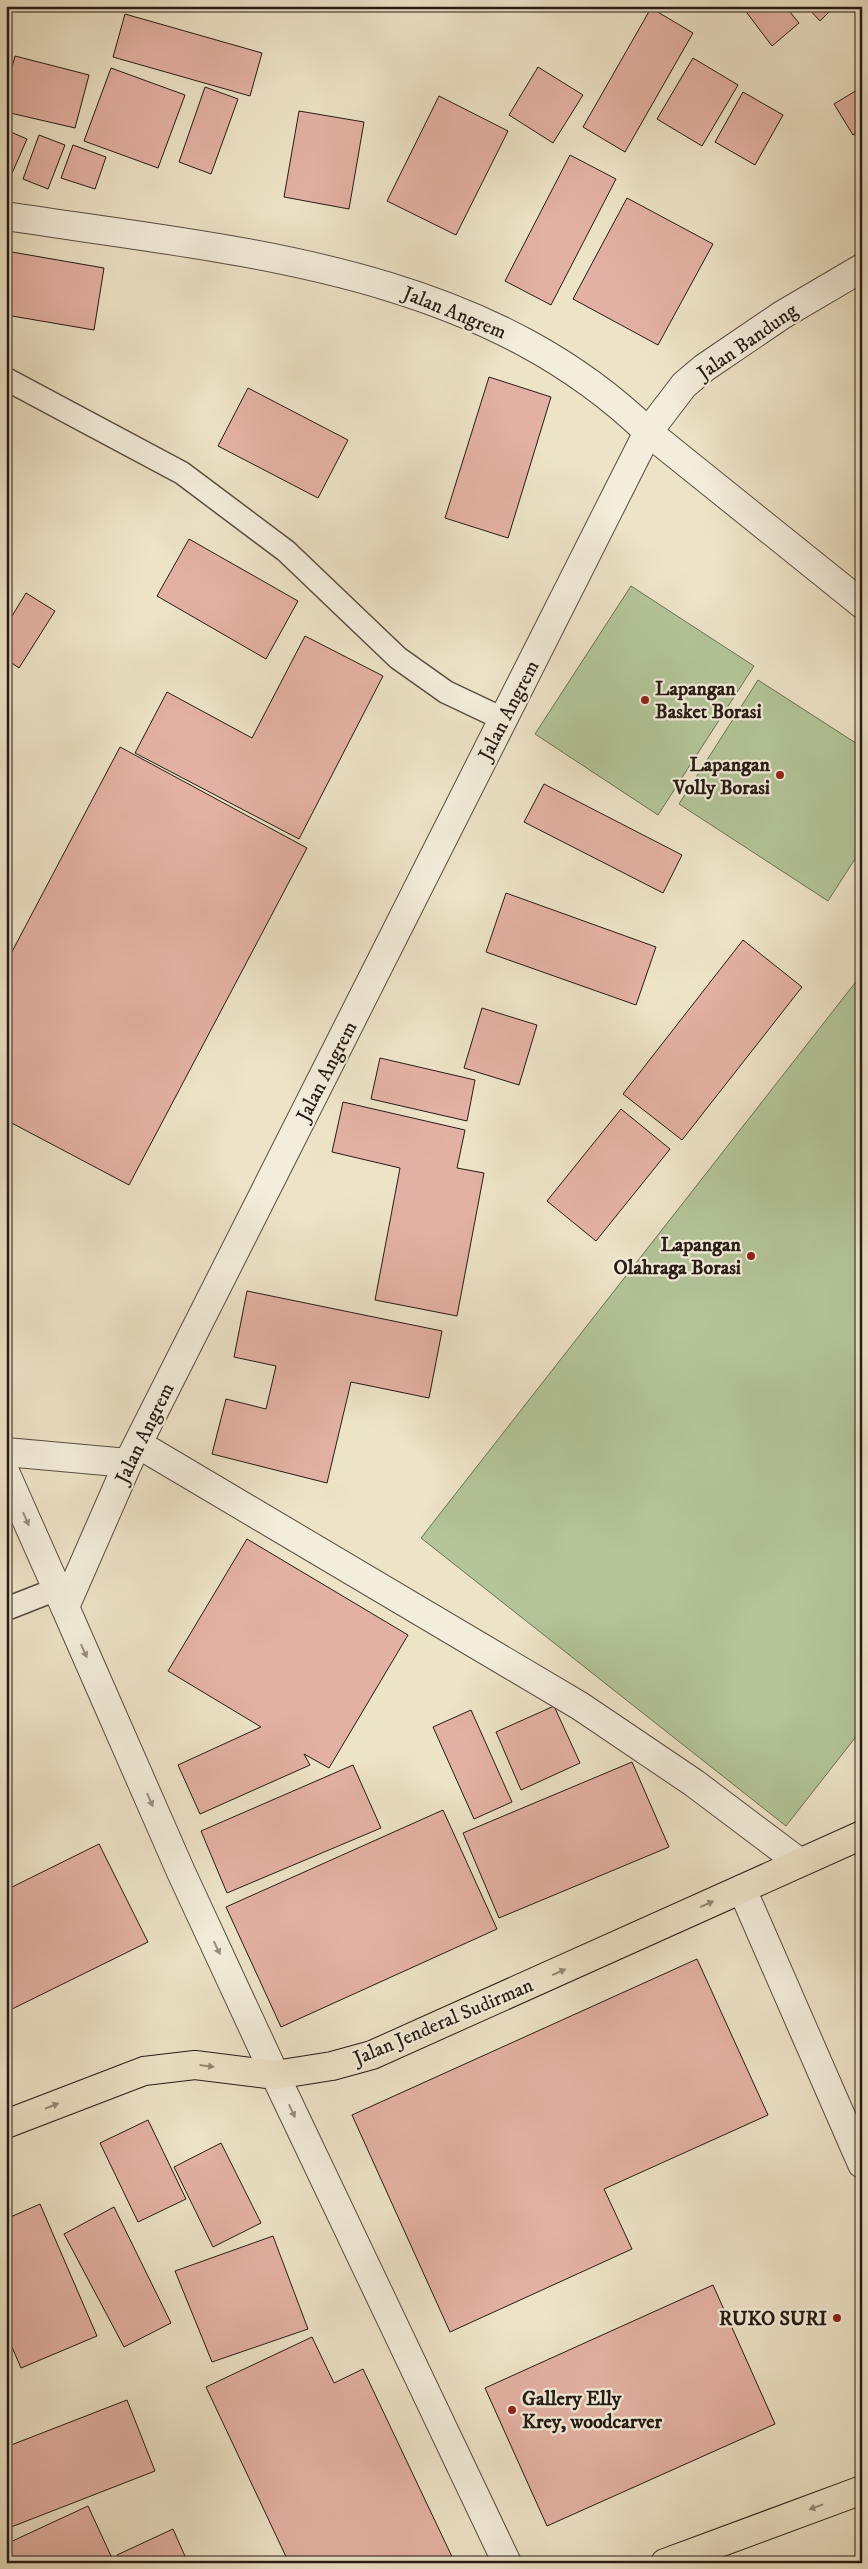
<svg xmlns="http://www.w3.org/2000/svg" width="868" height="2569" viewBox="0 0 868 2569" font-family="'IM FELL DW Pica',serif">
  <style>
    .garden { fill: #b3c599; stroke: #6c7056 }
    .building { fill: #e3b1a3; stroke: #261b14 }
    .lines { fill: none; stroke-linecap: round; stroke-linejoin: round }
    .service-casing { stroke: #584d41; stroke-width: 25 }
    .minor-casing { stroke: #584d41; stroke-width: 30 }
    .tertiary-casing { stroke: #584d41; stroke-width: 30 }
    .trunk-casing { stroke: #261b14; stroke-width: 30 }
    .service { stroke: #f3eddb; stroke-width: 22 }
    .minor { stroke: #f3eddb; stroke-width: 28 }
    .tertiary { stroke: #f3eddb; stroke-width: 28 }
    .trunk { stroke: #ede3c7; stroke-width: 28 }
    .oneway { fill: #978e81 }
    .oneway2 { fill: #938976 }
    .poi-dot { fill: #8f2418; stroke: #f3eddb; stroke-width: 2 }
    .labels { text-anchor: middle; stroke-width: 4.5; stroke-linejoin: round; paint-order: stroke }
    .street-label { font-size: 20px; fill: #261b14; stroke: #f3eddb }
    .poi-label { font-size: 20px; font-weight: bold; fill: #261b14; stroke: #f3eddb; text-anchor: end }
  </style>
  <rect width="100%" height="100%" fill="#ede3c7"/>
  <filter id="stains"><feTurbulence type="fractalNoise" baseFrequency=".004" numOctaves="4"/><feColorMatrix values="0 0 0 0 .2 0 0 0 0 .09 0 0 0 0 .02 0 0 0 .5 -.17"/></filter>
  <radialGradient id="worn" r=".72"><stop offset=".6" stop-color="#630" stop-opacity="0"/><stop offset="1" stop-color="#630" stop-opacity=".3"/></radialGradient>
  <path class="garden" d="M631,586L754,666L658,815L535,734Z
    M758,680L862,747V848L828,901L679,804Z
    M862,974V1729L786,1826L421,1538Z"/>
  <path class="building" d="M747,6H785L799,23L772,46L744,9Z
    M806,6H835L820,21Z
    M651,8L693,33L625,152L583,127Z
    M125,14L262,53L250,96L113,57Z
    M15,56L89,75L75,128L6,112V90Z
    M693,58L738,85L702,146L657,119Z
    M538,67L583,95L553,143L509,115Z
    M111,68L185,95L158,168L84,141Z
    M205,87L238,99L211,174L179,162Z
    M862,87V129L853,135L834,104Z
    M743,92L783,115L755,165L715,142Z
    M439,96L508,131L456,235L387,201Z
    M299,111L364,122L349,209L284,197Z
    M6,130L27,139L6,187Z
    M39,135L65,145L48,189L23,179Z
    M73,145L106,157L95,189L61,178Z
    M570,155L616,179L551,305L505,281Z
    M627,198L713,244L658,345L573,299Z
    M6,251L104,268L94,330L6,315Z
    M489,377L551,397L508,538L445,518Z
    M248,388L348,440L318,498L218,446Z
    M189,539L298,601L266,659L157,596Z
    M26,593L55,611L19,668L6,659V626Z
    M305,636L383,676L299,839L135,753L167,692L252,738Z
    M120,747L307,848L129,1185L6,1120V963Z
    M544,784L682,855L663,893L524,822Z
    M506,893L656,947L636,1005L486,952Z
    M743,940L802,987L682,1140L623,1094Z
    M482,1008L537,1025L519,1085L464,1068Z
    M380,1058L475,1080L467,1121L371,1099Z
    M343,1102L465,1130L457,1168L484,1173L457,1316L375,1300L400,1168L332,1152Z
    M621,1109L670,1149L596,1241L547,1201Z
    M247,1291L442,1331L429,1398L351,1382L327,1483L212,1454L226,1399L266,1409L276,1366L234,1357Z
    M247,1539L408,1635L329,1768L304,1754L310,1765L200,1814L178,1765L261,1727L168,1671Z
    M554,1706L580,1763L521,1790L496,1732Z
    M471,1710L512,1802L474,1819L433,1727Z
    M632,1762L669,1847L499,1918L463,1833Z
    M353,1765L381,1828L227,1893L201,1831Z
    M443,1810L497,1929L281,2027L226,1907Z
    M99,1844L148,1942L6,2012V1890Z
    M697,1959L768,2115L604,2189L632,2249L450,2332L352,2115Z
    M148,2120L186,2199L138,2222L100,2143Z
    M221,2143L261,2223L213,2247L174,2167Z
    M40,2204L97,2336L21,2368L6,2333V2219Z
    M114,2207L171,2323L124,2347L64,2234Z
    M273,2236L308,2329L212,2362L175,2271Z
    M713,2285L775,2424L547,2526L485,2388Z
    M312,2337L334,2383L363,2369L455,2563H289L206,2387Z
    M127,2400L155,2471L6,2529V2447Z
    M88,2506L112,2558L102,2563H6V2544Z
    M173,2529L188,2563H121L117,2555Z"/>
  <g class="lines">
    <defs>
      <path id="service" d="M6,379L182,473L286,551L398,658L446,692L503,719
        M6,1609L57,1589"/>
      <path id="minor" d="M6,216C230,251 477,266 648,432
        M138,1444L580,1706L694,1783L799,1862
        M6,1452L128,1463
        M6,1474L65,1607
        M742,1889L862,2164"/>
      <path id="tertiary" d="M648,432L862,604
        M507,2563L275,2075L181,1872L65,1607L128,1463L648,432L684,385L704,368L782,315L862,268"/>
      <path id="trunk" d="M6,2124L144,2071L195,2065L275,2075L332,2066L372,2055L862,1835
        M665,2563L862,2490"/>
    </defs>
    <use href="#service" class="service-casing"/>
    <use href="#minor" class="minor-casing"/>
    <use href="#tertiary" class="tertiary-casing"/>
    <use href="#trunk" class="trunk-casing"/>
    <use href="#service" class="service"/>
    <use href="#minor" class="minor"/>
    <use href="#tertiary" class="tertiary"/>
    <use href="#trunk" class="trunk"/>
  </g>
  <defs><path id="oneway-solid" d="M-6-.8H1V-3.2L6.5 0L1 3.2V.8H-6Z" transform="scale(1.25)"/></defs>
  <g class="oneway">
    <use href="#oneway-solid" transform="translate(26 1519) rotate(66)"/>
    <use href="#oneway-solid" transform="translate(84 1651) rotate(66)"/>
    <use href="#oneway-solid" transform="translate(150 1800) rotate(66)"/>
    <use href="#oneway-solid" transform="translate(217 1948) rotate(65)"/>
    <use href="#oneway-solid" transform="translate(292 2111) rotate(65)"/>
  </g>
  <g class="oneway2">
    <use href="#oneway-solid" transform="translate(707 1904) rotate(-24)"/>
    <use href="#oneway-solid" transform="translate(559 1972) rotate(-24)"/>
    <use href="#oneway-solid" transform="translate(207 2066) rotate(7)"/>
    <use href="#oneway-solid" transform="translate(52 2106) rotate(-21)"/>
    <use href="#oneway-solid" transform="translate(816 2507) rotate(160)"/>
  </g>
  <g class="poi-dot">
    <circle cx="645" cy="700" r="5"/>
    <circle cx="780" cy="775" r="5"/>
    <circle cx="751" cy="1256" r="5"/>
    <circle cx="837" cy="2318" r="5"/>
    <circle cx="512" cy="2410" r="5"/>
  </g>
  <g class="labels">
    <g class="street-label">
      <text transform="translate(455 312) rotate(22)" y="7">Jalan Angrem</text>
      <text transform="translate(747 341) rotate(-35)" y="7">Jalan Bandung</text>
      <text transform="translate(508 710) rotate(-63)" y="7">Jalan Angrem</text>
      <text transform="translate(326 1071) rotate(-63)" y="7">Jalan Angrem</text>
      <text transform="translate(144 1433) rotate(-64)" y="7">Jalan Angrem</text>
      <text transform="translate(443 2021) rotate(-23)" y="7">Jalan Jenderal Sudirman</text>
    </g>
    <g class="poi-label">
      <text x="655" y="695" text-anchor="start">Lapangan<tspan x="655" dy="23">Basket Borasi</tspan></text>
      <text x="770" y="771">Lapangan<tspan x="770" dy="23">Volly Borasi</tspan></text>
      <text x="741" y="1251">Lapangan<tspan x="741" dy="23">Olahraga Borasi</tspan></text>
      <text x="827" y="2325">RUKO SURI</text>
      <text x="522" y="2405" text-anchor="start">Gallery Elly<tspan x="522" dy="23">Krey, woodcarver</tspan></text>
    </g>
  </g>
  <rect width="868" height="2569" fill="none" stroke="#ede3c7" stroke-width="25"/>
  <rect x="8" y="8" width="853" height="2554" fill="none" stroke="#261b14" stroke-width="2.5"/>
  <rect x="12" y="12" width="843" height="2544" fill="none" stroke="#261b14"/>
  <rect width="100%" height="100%" filter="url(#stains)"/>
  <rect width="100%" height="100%" fill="url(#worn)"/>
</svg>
